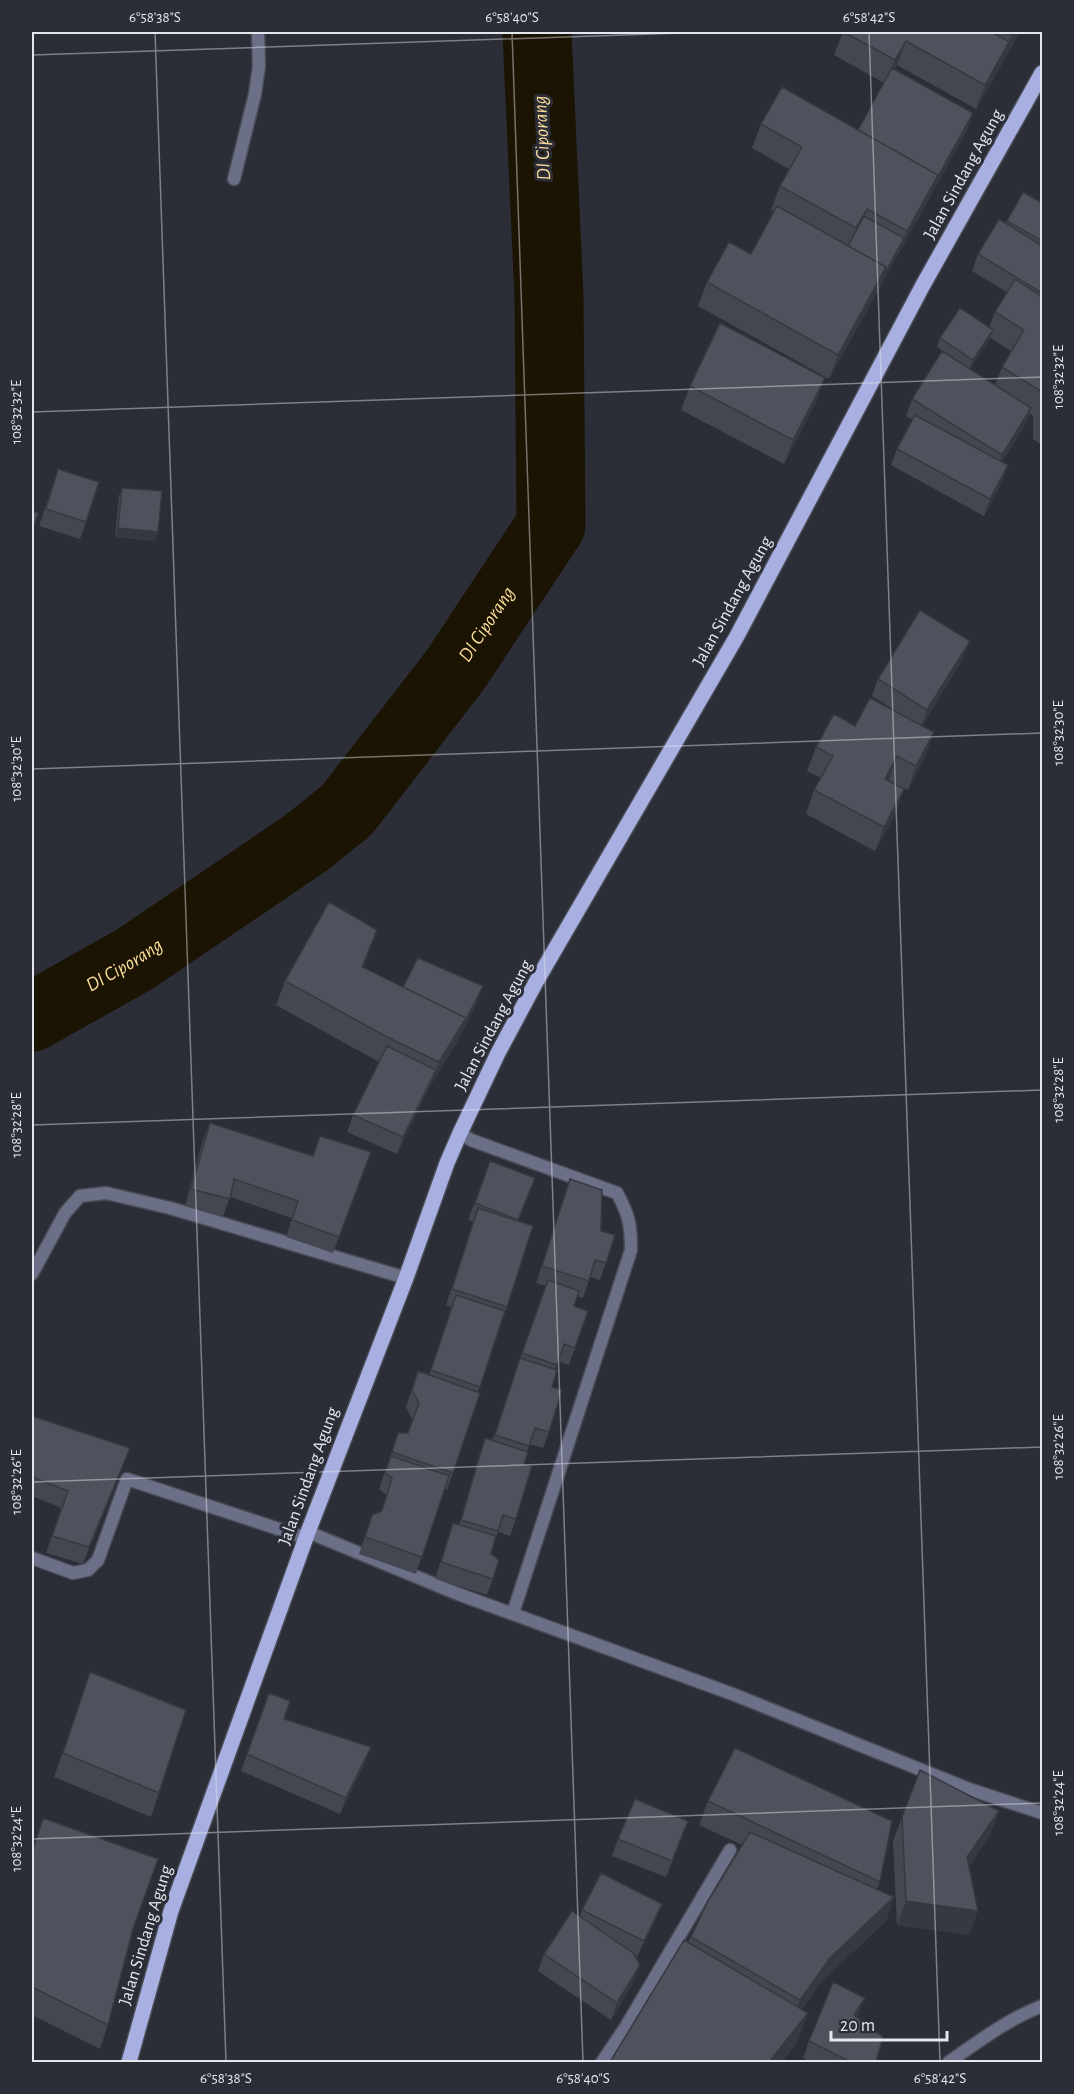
<svg xmlns="http://www.w3.org/2000/svg" width="1074" height="2094" viewBox="0 0 1074 2094" font-family="'Alegreya Sans',sans-serif">
  <style>
    .lines { fill: none; stroke-linecap: round; stroke-linejoin: round }
    .river { stroke: #1b1403; stroke-width: 69 }
    .minor-casing { stroke: #494b54; stroke-width: 15 }
    .primary-casing { stroke: #494b54; stroke-width: 18 }
    .minor { stroke: #6b6f87; stroke-width: 12 }
    .primary { stroke: #a7b0e1; stroke-width: 15 }
    .wall { fill: #444750; fill-rule: evenodd }
    .shaded-wall { fill: #373941 }
    .building { fill: #4f525d; stroke: #373941; stroke-width: 1.5 }
    .ticks { fill: none; stroke: #e6e7ee; stroke-width: 1.5; stroke-opacity: 0.45 }
    .labels { text-anchor: middle; stroke-width: 6; stroke-linejoin: round; paint-order: stroke }
    .street-label { font-size: 18px; fill: #e6e7ee; stroke: #2b2d37 }
    .water-label { font-size: 20px; font-style: italic; fill: #fadc99; stroke: #2b2d37 }
    .neatline { fill: none; stroke: #e6e7ee; stroke-width: 2 }
    .ticks-label { font-size: 15px; text-anchor: middle; fill: #e6e7ee }
  </style>
  <rect width="100%" height="100%" fill="#2b2d37"/>
  <g class="lines">
    <path class="river" id="s1" d="M32,1017L135,959L306,843L347,810L456,669L551,525L549,297L537,32"/>
    <defs>
      <path id="minor" d="M234,179L255,94L259,66L258,32
        M460,1133L471,1140L617,1193C629,1215 631,1225 631,1250L513,1613
        M32,1274L65,1213L80,1196L106,1193L170,1208L406,1278
        M308,1532L458,1594L735,1695L969,1789L1042,1813
        M32,1558L73,1573L88,1570L98,1560L127,1479L306,1538
        M602,2062L625,2028L730,1850
        M949,2062C979,2041 1008,2019 1042,2006"/>
      <path id="primary" d="M129,2062L171,1911L308,1532L406,1278L447,1163L460,1133L498,1053L536,982L737,636L923,285L1042,73"/>
    </defs>
    <use href="#minor" class="minor-casing"/>
    <use href="#primary" class="primary-casing"/>
    <use href="#minor" class="minor"/>
    <use href="#primary" class="primary"/>
  </g>
  <path class="wall" d="M843,32H1020L976,109L897,65L895,69L973,113L967,130L829,379L698,306L707,282L751,254L775,212L771,210L780,186L789,169L752,148L761,124L858,130L884,83L834,55Z
    M1042,203V445L1033,439V416L1030,413L1025,425L1002,462V482L984,516L891,465L897,449L913,420L906,416L912,399L963,365L937,347L940,338L989,328L995,312L1007,292L972,271L978,254L1006,224L1007,221ZM990,338L1011,351L1002,367L995,385L970,369Z
    M690,386L816,402L784,464L681,410Z
    M58,469L86,522L80,539L39,526Z
    M122,488L155,541L115,537L119,496Z
    M963,658L922,726L934,732L925,756L908,790L888,781L896,813L875,851L806,814L814,790L821,778L807,771L816,747L855,726L904,716L872,696L878,679Z
    M377,930L363,968L403,987L477,1003L457,1042L430,1086L397,1154L347,1132L353,1115L379,1062L276,1005L285,981Z
    M210,1123L313,1156L371,1152L333,1253L286,1237L292,1218L230,1197L223,1216L185,1206L203,1140Z
    M490,1161L535,1178L518,1221L507,1307L478,1392L453,1473L447,1490L445,1489L416,1574L359,1554L372,1515L381,1512L386,1495L379,1489L398,1433H408L412,1420L406,1407L418,1371L429,1375L451,1307L446,1305L473,1222L468,1220Z
    M570,1179L601,1231L606,1263L600,1280L590,1277L583,1298L577,1296L574,1306L588,1311L569,1365L558,1361L555,1370L552,1387L549,1432L543,1448L529,1444L524,1464L516,1519L510,1536L498,1532L491,1554L493,1579L487,1595L435,1579L447,1540L453,1523L459,1525L479,1455L485,1438L492,1441L514,1375L546,1286L536,1283Z
    M32,1416L124,1464L83,1564L46,1553L61,1508L32,1496Z
    M90,1672L159,1793L151,1817L54,1777Z
    M269,1693L284,1719L365,1763L340,1814L241,1771Z
    M708,1801L880,1882L877,1889L894,1897L886,1921L821,1982L802,2009L808,2013L797,2043L688,1943L691,1937L742,1845L699,1825Z
    M999,1811L990,1835L969,1866V1935L897,1925L893,1841L902,1817Z
    M43,1818L133,1929L108,2025L100,2049L32,2015V1851Z
    M682,1838L666,1877L612,1856L618,1839Z
    M582,1910L655,1921L637,1957L635,1956L634,1981L611,2020L538,1971L544,1954L580,1916Z
    M865,1998L857,2018L876,2062H811L803,2058L809,2041Z"/>
  <path class="shaded-wall" d="M1014,32H1020L976,109L985,85L1009,42Z
    M906,41L897,65L886,84L895,60Z
    M973,113L967,130L898,255L907,231Z
    M867,209L858,233L847,252L856,228Z
    M904,238L898,255L829,379L838,355L886,267Z
    M993,330L990,339L969,369L973,360Z
    M825,378L816,402L784,464L793,440Z
    M1031,408L1025,425L996,472L1002,455Z
    M1008,465L1002,482L984,516L990,499Z
    M118,528L158,532L155,541L115,537Z
    M970,641L963,658L921,727L927,710Z
    M934,732L925,756L908,790L916,766Z
    M897,756L889,780L877,803L885,779Z
    M904,789L896,813L875,851L884,827Z
    M483,986L477,1003L457,1042L430,1086L397,1154L403,1137L436,1070L439,1062Z
    M130,1448L124,1464L83,1564L89,1547Z
    M371,1747L365,1763L340,1814L346,1798Z
    M999,1811L990,1835L959,1881L967,1857Z
    M894,1897L886,1921L821,1982L791,2024L800,2000L830,1958Z
    M906,1901L978,1911L969,1935L897,1925Z
    M662,1904L655,1921L637,1957L644,1941Z
    M640,1965L634,1981L611,2020L617,2003Z
    M865,1998L859,2015L848,2032L854,2015Z
    M808,2013L797,2043L782,2062H769Z"/>
  <path class="building" d="M844,32H992L1009,42L985,85L906,41L895,60Z
    M1005,32H1014L1012,35Z
    M892,68L973,113L935,182L938,175L858,130Z
    M782,87L938,175L907,231L867,209L856,228L780,186L802,147L761,124Z
    M1023,192L1042,203V241L1007,221Z
    M777,206L886,267L838,355L707,282L729,242L751,254Z
    M864,216L904,238L884,275L886,267L848,246Z
    M999,219L1042,246V293L978,254Z
    M1015,279L1042,297V416V392L1002,367L1024,330L995,312Z
    M960,308L993,330L973,360L940,338Z
    M720,323L825,378L793,440L690,386Z
    M942,351L1031,408L1002,455L912,399Z
    M915,415L1008,465L990,499L897,449Z
    M58,469L99,482L86,522L46,509Z
    M122,488L162,491L158,532L118,528Z
    M32,511L38,513L32,532Z
    M920,610L970,641L927,710L878,679Z
    M870,698L934,732L916,766L897,756L885,779L904,789L884,827L814,790L833,756L816,747L834,714L855,726Z
    M329,902L377,930L362,967L466,1018L439,1062L389,1038L285,981Z
    M418,958L483,986L463,1025L466,1018L403,987Z
    M387,1046L436,1070L403,1137L353,1115Z
    M210,1123L313,1156L320,1136L371,1152L339,1237L292,1220L298,1201L234,1179L230,1199L191,1189Z
    M490,1161L535,1178L518,1220L475,1203Z
    M570,1179L602,1190L601,1231L615,1235L606,1263L595,1260L589,1281L542,1266Z
    M478,1208L533,1226L507,1307L452,1289Z
    M548,1280L579,1291L574,1306L588,1311L575,1348L564,1344L557,1365L522,1353Z
    M456,1295L505,1311L480,1387L431,1370Z
    M520,1358L557,1370L552,1387L562,1390L549,1432L535,1428L529,1446L495,1435Z
    M418,1371L480,1393L453,1473L392,1452L398,1433H408L419,1403L412,1390Z
    M32,1416L130,1448L89,1547L52,1536L68,1491L32,1477Z
    M485,1438L528,1452L524,1464L532,1466L516,1519L503,1515L498,1531L461,1520Z
    M391,1456L449,1476L422,1557L365,1537L372,1515L382,1511L392,1478L385,1473Z
    M453,1523L496,1536L491,1554L499,1560L493,1579L441,1562Z
    M90,1672L186,1710L159,1793L63,1753Z
    M269,1693L290,1701L284,1719L371,1747L346,1798L247,1754Z
    M735,1748L892,1821L880,1882L708,1801Z
    M920,1770L999,1811L967,1857L978,1911L906,1901L902,1817Z
    M635,1799L688,1821L672,1861L618,1839Z
    M43,1818L158,1859L133,1929L108,2025L32,1987V1853Z
    M750,1832L894,1897L830,1958L800,2000L691,1937L708,1901Z
    M601,1873L662,1904L644,1941L582,1910Z
    M572,1911L633,1953L640,1965L617,2003L544,1954Z
    M684,1940L808,2013L769,2062H610Z
    M833,1982L865,1998L854,2015L883,2037L876,2062H851L809,2041Z"/>
  <path class="ticks" d="M155,32L226,2062M512,32L583,2062M869,32L940,2062M32,55L711,32M32,412L1042,377M32,769L1042,733M32,1125L1042,1090M32,1482L1042,1447M32,1839L1042,1803"/>
  <g class="labels">
    <g class="street-label">
      <text transform="translate(963 174) rotate(-61)" y="6">Jalan Sindang Agung</text>
      <text transform="translate(732 601) rotate(-61)" y="6">Jalan Sindang Agung</text>
      <text transform="translate(493 1025) rotate(-62)" y="6">Jalan Sindang Agung</text>
      <text transform="translate(308 1476) rotate(-70)" y="6">Jalan Sindang Agung</text>
      <text transform="translate(145 1935) rotate(-73)" y="6">Jalan Sindang Agung</text>
    </g>
    <g class="water-label">
      <text transform="translate(541 138) rotate(-93)" y="7">DI Ciporang</text>
      <text dy="7" stroke="none"><textPath href="#s1" startOffset="610">DI Ciporang</textPath></text>
      <text dy="7" stroke="none"><textPath href="#s1" startOffset="106">DI Ciporang</textPath></text>
    </g>
  </g>
  <rect width="1074" height="2094" fill="none" stroke="#2b2d37" stroke-width="66"/>
  <path d="M831 2031v9h116v-9" fill="none" stroke="#e6e7ee" stroke-width="3"/>
  <text x="840" y="2031" font-size="18" fill="#e6e7ee" stroke="#2b2d37" stroke-width="4.5" paint-order="stroke">20 m</text>
  <rect x="33" y="33" width="1008" height="2028" class="neatline"/>
  <g class="ticks-label">
    <text x="155" y="22">6°58'38"S</text>
    <text x="512" y="22">6°58'40"S</text>
    <text x="869" y="22">6°58'42"S</text>
    <text transform="translate(1058 377) rotate(-90)" y="5">108°32'32"E</text>
    <text transform="translate(16 412) rotate(-90)" y="5">108°32'32"E</text>
    <text transform="translate(1058 733) rotate(-90)" y="5">108°32'30"E</text>
    <text transform="translate(16 769) rotate(-90)" y="5">108°32'30"E</text>
    <text transform="translate(1058 1090) rotate(-90)" y="5">108°32'28"E</text>
    <text transform="translate(16 1125) rotate(-90)" y="5">108°32'28"E</text>
    <text transform="translate(1058 1447) rotate(-90)" y="5">108°32'26"E</text>
    <text transform="translate(16 1482) rotate(-90)" y="5">108°32'26"E</text>
    <text transform="translate(1058 1803) rotate(-90)" y="5">108°32'24"E</text>
    <text transform="translate(16 1839) rotate(-90)" y="5">108°32'24"E</text>
    <text x="226" y="2083">6°58'38"S</text>
    <text x="583" y="2083">6°58'40"S</text>
    <text x="940" y="2083">6°58'42"S</text>
  </g>
</svg>
